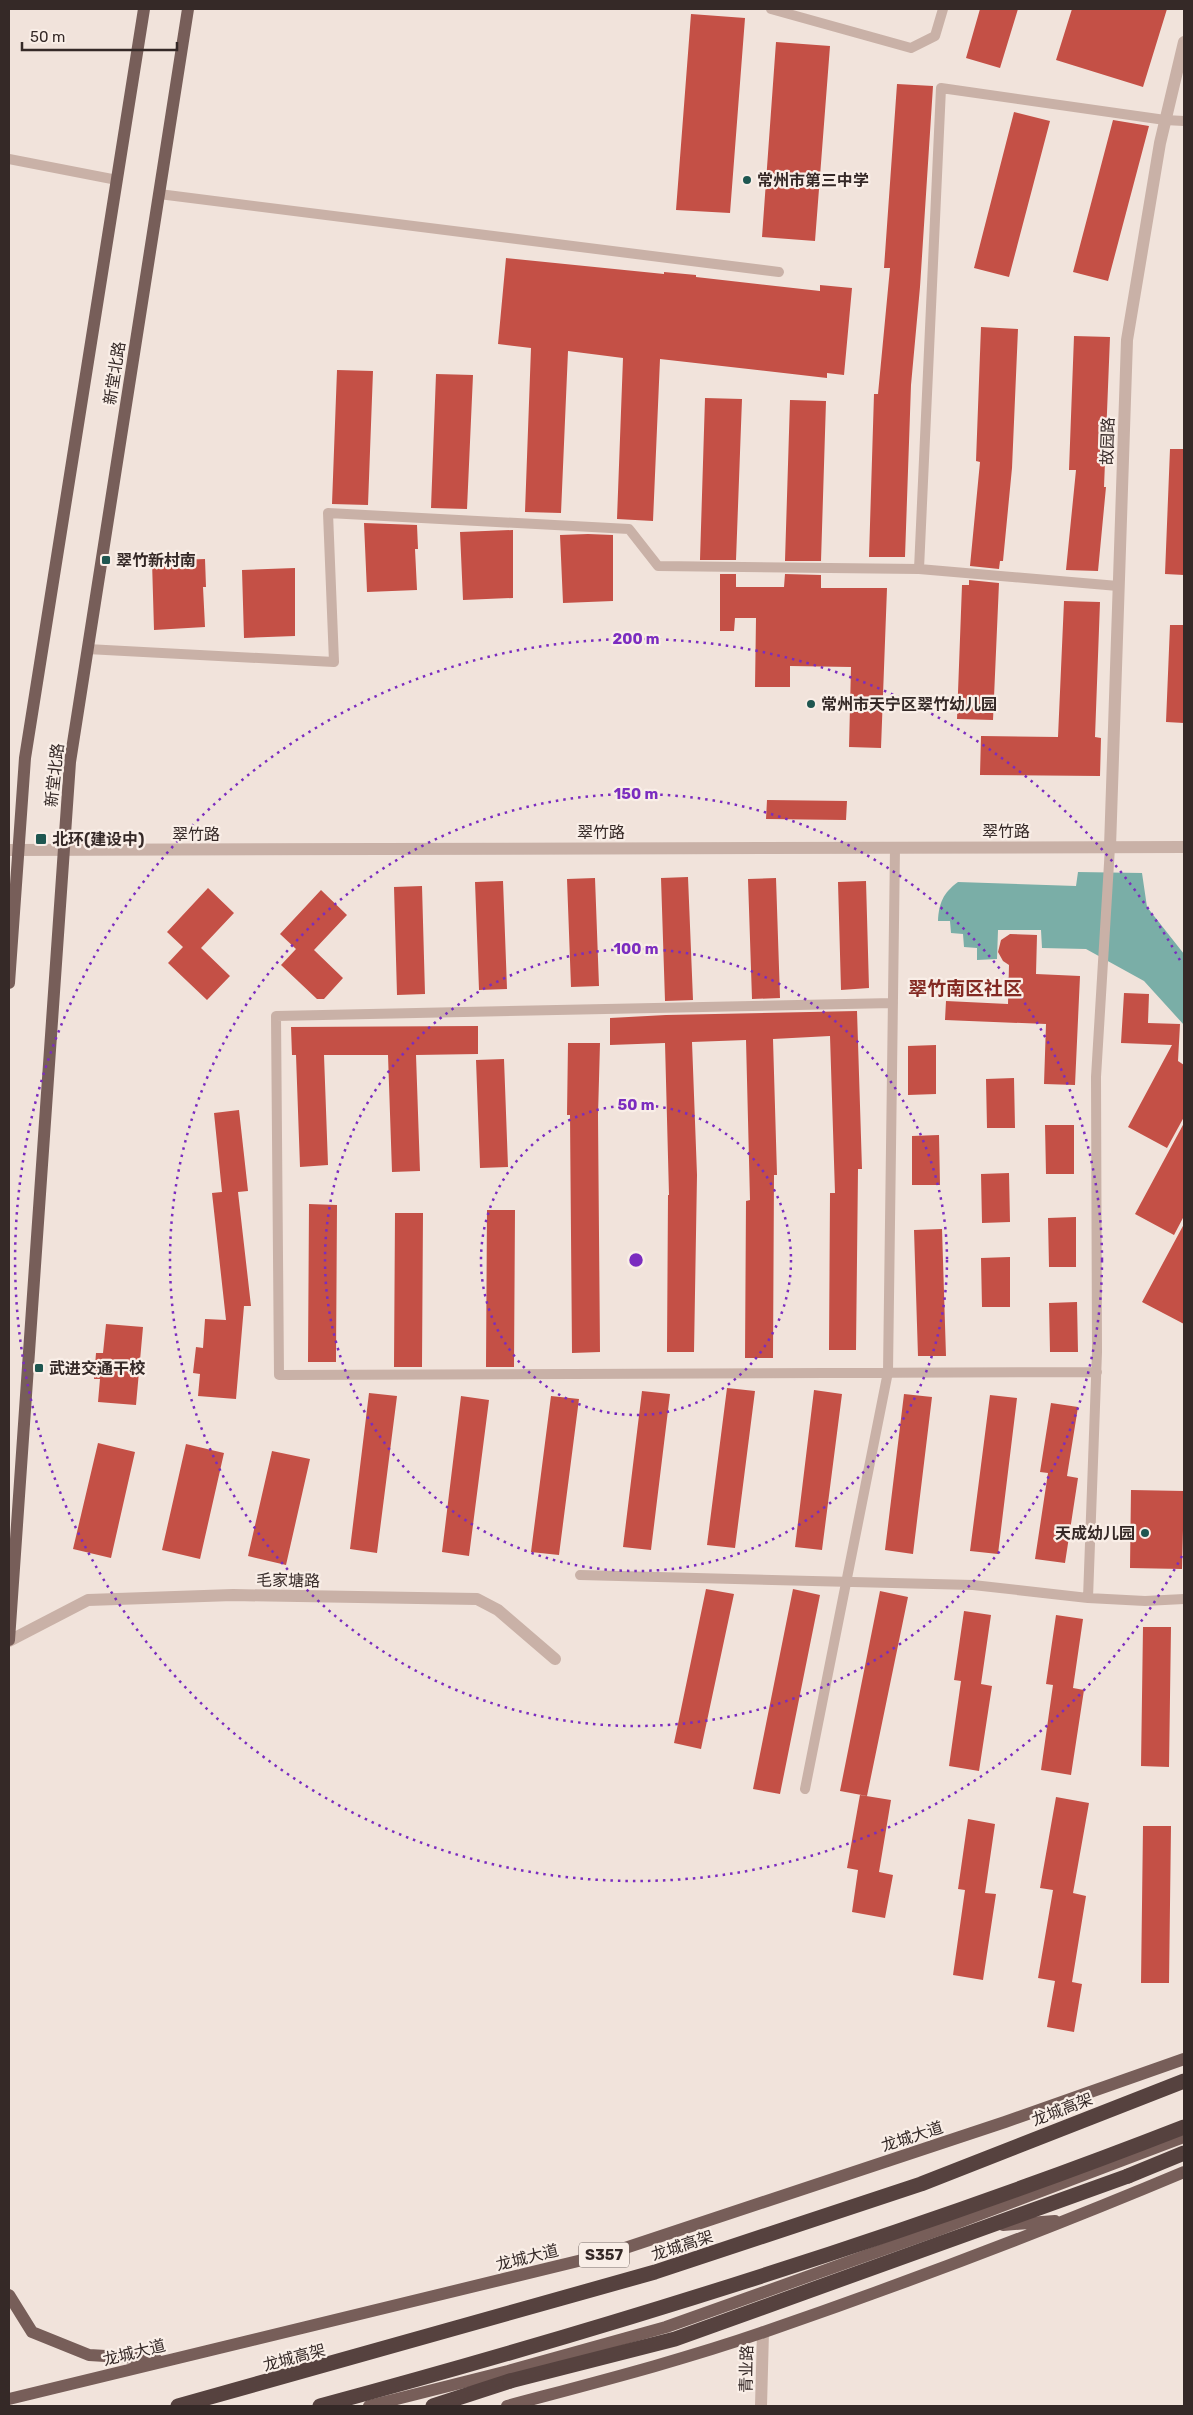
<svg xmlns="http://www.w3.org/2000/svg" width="1193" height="2415" viewBox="0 0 1193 2415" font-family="Rubik,'Noto Sans SC',sans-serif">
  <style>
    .water { fill: #7aaea7 }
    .building { fill: #c45046 }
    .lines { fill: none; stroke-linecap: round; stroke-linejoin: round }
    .lane { stroke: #c9b1a7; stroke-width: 10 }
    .street { stroke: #c9b1a7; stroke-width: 12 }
    .primary { stroke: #775e59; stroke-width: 12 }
    .highway { stroke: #56423f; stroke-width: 15 }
    .highway-bridge { stroke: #56423f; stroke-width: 15 }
    .ring { fill: none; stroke: #7b2cbf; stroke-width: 2.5; stroke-dasharray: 2.5 5 }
    .poi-dot { fill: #1e5650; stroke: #f9eee7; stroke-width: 2 }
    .labels { text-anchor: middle; stroke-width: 4.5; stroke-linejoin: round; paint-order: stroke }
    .shield { fill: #f9eee7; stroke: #706461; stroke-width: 1 }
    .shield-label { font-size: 15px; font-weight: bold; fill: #352927 }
    .poi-label { font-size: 16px; font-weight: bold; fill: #352927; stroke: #f9eee7; text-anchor: start }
    .street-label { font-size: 16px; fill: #352927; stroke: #f9eee7 }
    .quarter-label { font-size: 19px; font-weight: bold; fill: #832922; stroke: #f9eee7 }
    .centre { fill: #7b2cbf; stroke: #f9eee7; stroke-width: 2.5 }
    .ring-label { font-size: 15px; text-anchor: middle; font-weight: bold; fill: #7b2cbf; stroke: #f9eee7; stroke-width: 4.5; stroke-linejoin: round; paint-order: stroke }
  </style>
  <rect width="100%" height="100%" fill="#f1e3db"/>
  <path class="water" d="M1078,872L1142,873L1147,907L1184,954V1025L1144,981L1086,949L1042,948L1041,930H998L997,959L977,960V948L964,947L963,934L951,933L950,921H938C939,903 943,893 958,882L1076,886Z"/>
  <path class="building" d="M980,9H1018L1000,68L966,58Z
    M1072,9H1167L1143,87L1056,60Z
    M691,14L745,18L730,213L676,210Z
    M776,42L830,46L815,241L762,237Z
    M897,84L933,86L920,287L911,385L905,557H869L874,394H878L890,268H884Z
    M1014,112L1050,121L1009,277L974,268Z
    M1113,120L1149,126L1108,281L1073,272Z
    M506,258L664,274V272L696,275V277L820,291V285L852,288L844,375L827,373V378L660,359L653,521L617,519L623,358L568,351L561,513L525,512L531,348L498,344Z
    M981,327L1018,329L1012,468L1003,561H1000L999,569L970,566L980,462L976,461Z
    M1074,336L1110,337L1104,487H1106L1098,571L1066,570L1076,470H1069Z
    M337,370L373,371L368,505L332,504Z
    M436,374L473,375L467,509L431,508Z
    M705,398L742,399L736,560H700Z
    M790,400L826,401L821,561H785Z
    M1170,449H1184V575L1165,574Z
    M364,523L417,525L418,549H415L417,590L367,592Z
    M513,530V598L463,600L460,532Z
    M588,534L613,535V601L563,603L560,535Z
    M205,559L206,587H203L205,627L154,630L152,561Z
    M295,568V636L244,638L242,570Z
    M720,574H736V587H784L785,574L821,575V588H887L881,748L849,747L851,667L790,666V687H755L756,618H735L734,631H720Z
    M969,580L999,583L993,720L957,719L962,585H969Z
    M1064,601L1100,602L1095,737L1101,738L1100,776L980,775L981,736L1058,737Z
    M1170,625H1184V723L1166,722Z
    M767,800L847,801L846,820L766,819Z
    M688,877L693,1000L665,1001L661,878Z
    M595,878L599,986L571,987L567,879Z
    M776,878L780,998L752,999L748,879Z
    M503,881L507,989L479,990L475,882Z
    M866,881L869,988L841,990L838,882Z
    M422,886L425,994L397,995L394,887Z
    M208,888L234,913L201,948L230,976L207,1000L168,963L183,947L167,932Z
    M321,890L347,915L314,950L343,978L324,999H317L281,965L296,949L280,934Z
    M1010,934L1037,935L1036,974L1080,976L1075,1085L1044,1084L1046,1024L945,1020L946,1001L1008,1004L1009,965L1003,961L998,952L1001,940Z
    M1124,993L1149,994L1148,1023L1180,1024L1178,1061L1184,1065V1117L1167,1148L1128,1127L1172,1045L1121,1043Z
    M857,1011L862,1169H858L856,1350H829L830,1193H835L830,1036L773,1039L777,1175H774L773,1358H745L746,1201L750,1200L746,1040L692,1042L697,1175L694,1352H667L668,1195H669L665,1043L610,1045V1018L666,1015Z
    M478,1026V1054L416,1055L420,1171L392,1172L388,1055H324L328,1165L300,1167L296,1055H292L291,1027Z
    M568,1043H600L598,1115L600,1352L572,1353L570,1115H567Z
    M936,1045V1094L908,1095V1046Z
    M504,1059L508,1167L480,1168L476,1060Z
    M1014,1078L1015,1128H987L986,1079Z
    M239,1110L248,1191L238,1192L251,1306H244L236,1399L198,1396L200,1374L193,1373L196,1347L203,1348L205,1319L226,1320L212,1193L222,1192L214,1113Z
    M1184,1123V1216L1174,1235L1135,1214Z
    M1045,1125H1074V1174H1046Z
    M939,1135L940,1185H912V1136Z
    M1009,1173L1010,1222L982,1223L981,1174Z
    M309,1204L337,1205L336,1362H308Z
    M487,1210H515L514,1367H486Z
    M395,1213H423L422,1367H394Z
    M1076,1217V1267H1049L1048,1218Z
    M1184,1224V1324L1142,1302Z
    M942,1229L946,1356H918L914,1230Z
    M1010,1257V1307H982L981,1258Z
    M1077,1302L1078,1352H1050L1049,1303Z
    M106,1324L143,1327L136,1405L98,1402L100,1379H94L96,1353H103Z
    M727,1388L755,1391L735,1548L707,1545Z
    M814,1390L842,1394L822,1550L795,1547Z
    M642,1391L670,1394L651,1550L623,1547Z
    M369,1393L397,1396L377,1553L350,1549Z
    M904,1394L932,1397L913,1554L885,1550Z
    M990,1395L1017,1398L998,1554L970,1551Z
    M461,1396L489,1400L469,1556L442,1552Z
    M551,1396L579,1399L559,1555L531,1552Z
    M1051,1403L1078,1407L1067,1476L1078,1478L1065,1563L1035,1559L1048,1473L1040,1472Z
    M98,1443L135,1452L111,1558L73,1549Z
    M186,1444L224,1453L200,1559L162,1550Z
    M272,1451L310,1459L286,1565L248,1556Z
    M1131,1490L1184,1491L1182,1569L1130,1568Z
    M706,1589L734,1594L701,1749L674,1743Z
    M793,1589L820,1595L780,1794L753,1789Z
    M880,1591L908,1597L867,1796L840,1791Z
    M964,1611L991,1615L981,1684L992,1686L979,1771L949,1766L961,1681L954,1680Z
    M1056,1615L1083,1619L1073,1688L1084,1690L1071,1775L1041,1770L1053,1685L1046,1684Z
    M1143,1627H1171L1169,1767L1141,1766Z
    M860,1795L891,1800L879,1872L893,1875L885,1918L852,1912L858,1870L847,1868Z
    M1056,1797L1089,1803L1073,1893L1086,1896L1072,1982L1082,1984L1074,2032L1047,2027L1055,1981L1038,1978L1053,1890L1040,1888Z
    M968,1819L995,1824L985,1893L996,1894L983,1980L953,1975L965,1890L958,1889Z
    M1143,1826H1171L1169,1983H1141Z"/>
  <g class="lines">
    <path class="lane" d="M771,9L911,48L935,36L943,9
      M9,159L117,180
      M159,194L779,272
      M919,569L1118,586
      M87,649L334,662L328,513L629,529L658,566L919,569L941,88L1165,120L1184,121
      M893,1003L276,1016L279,1375L1097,1372
      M580,1575L973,1585L1088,1598L1145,1601L1184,1599
      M1088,1598L1097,1352L1096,1077L1110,847
      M805,1789L888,1372L895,848"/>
    <path class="street" d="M1110,847L1127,340L1160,143L1184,42
      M9,850L1184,847
      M9,1641L88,1600L233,1595L477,1599L498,1610L555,1659
      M761,2406L763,2332"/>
    <path class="primary" d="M9,983L25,758L144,9
      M9,1640L70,762L188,9
      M1003,2225L1055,2221
      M9,2295L32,2332L89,2355L156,2359
      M9,2399L607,2254L1005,2122L1184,2059
      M369,2406L508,2371L666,2327L938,2230L1184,2137
      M507,2406C593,2383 680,2361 764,2332C906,2283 1046,2230 1184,2172"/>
    <path class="highway" d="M1128,2176L1184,2153
      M178,2406L655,2272L921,2184L1184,2081
      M320,2406C612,2327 902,2237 1184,2127
      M433,2406L510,2381"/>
    <path class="highway-bridge" d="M510,2381L675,2339L1128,2176"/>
  </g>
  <g class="ring">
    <circle cx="636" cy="1260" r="155"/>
    <circle cx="636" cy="1260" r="311"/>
    <circle cx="636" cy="1260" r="466"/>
    <path d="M1182 1556A621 621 0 1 1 1182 964"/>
  </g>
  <g class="poi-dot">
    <circle cx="747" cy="180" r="5"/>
    <rect x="101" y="555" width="10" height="10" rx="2.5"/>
    <circle cx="811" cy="704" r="5"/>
    <rect x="35" y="833" width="12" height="12" rx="2.5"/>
    <rect x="34" y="1363" width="10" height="10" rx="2.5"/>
    <circle cx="1145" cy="1533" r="5"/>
  </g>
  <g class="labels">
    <rect class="shield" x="579" y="2242.5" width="50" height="25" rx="4"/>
    <g class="shield-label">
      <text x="604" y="2260">S357</text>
    </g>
    <g class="poi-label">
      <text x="757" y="186">常州市第三中学</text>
      <text x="116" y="566">翠竹新村南</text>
      <text x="821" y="710">常州市天宁区翠竹幼儿园</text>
      <text x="52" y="845">北环(建设中)</text>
      <text x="49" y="1374">武进交通干校</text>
      <text x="1135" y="1539" text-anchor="end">天成幼儿园</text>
    </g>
    <g class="street-label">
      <text transform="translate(114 373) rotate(-81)" y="6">新堂北路</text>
      <text transform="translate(1107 441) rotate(-88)" y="6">故园路</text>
      <text transform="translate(54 775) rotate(-84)" y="6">新堂北路</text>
      <text x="1006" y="837">翠竹路</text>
      <text x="601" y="838">翠竹路</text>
      <text x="196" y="840">翠竹路</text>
      <text transform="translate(288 1580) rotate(1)" y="6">毛家塘路</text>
      <text transform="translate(1062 2109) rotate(-21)" y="6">龙城高架</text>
      <text transform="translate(912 2136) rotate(-18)" y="6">龙城大道</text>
      <text transform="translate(682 2245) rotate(-18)" y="6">龙城高架</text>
      <text transform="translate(527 2257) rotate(-14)" y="6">龙城大道</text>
      <text transform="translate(134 2352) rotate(-14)" y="6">龙城大道</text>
      <text transform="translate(294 2357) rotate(-15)" y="6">龙城高架</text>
      <text transform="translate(746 2369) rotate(-89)" y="6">青业路</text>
    </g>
    <g class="quarter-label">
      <text x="965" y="995">翠竹南区社区</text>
    </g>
  </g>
  <circle cx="636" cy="1260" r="8" class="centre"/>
  <g class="ring-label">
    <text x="636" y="644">200 m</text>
    <text x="636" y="799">150 m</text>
    <text x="636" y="954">100 m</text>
    <text x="636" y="1110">50 m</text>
  </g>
  <rect width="1193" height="2415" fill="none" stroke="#352927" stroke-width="20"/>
  <path d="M22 42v8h155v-8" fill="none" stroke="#352927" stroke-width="2.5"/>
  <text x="30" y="42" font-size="15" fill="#352927" stroke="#f9eee7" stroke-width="4" paint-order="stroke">50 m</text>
</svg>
